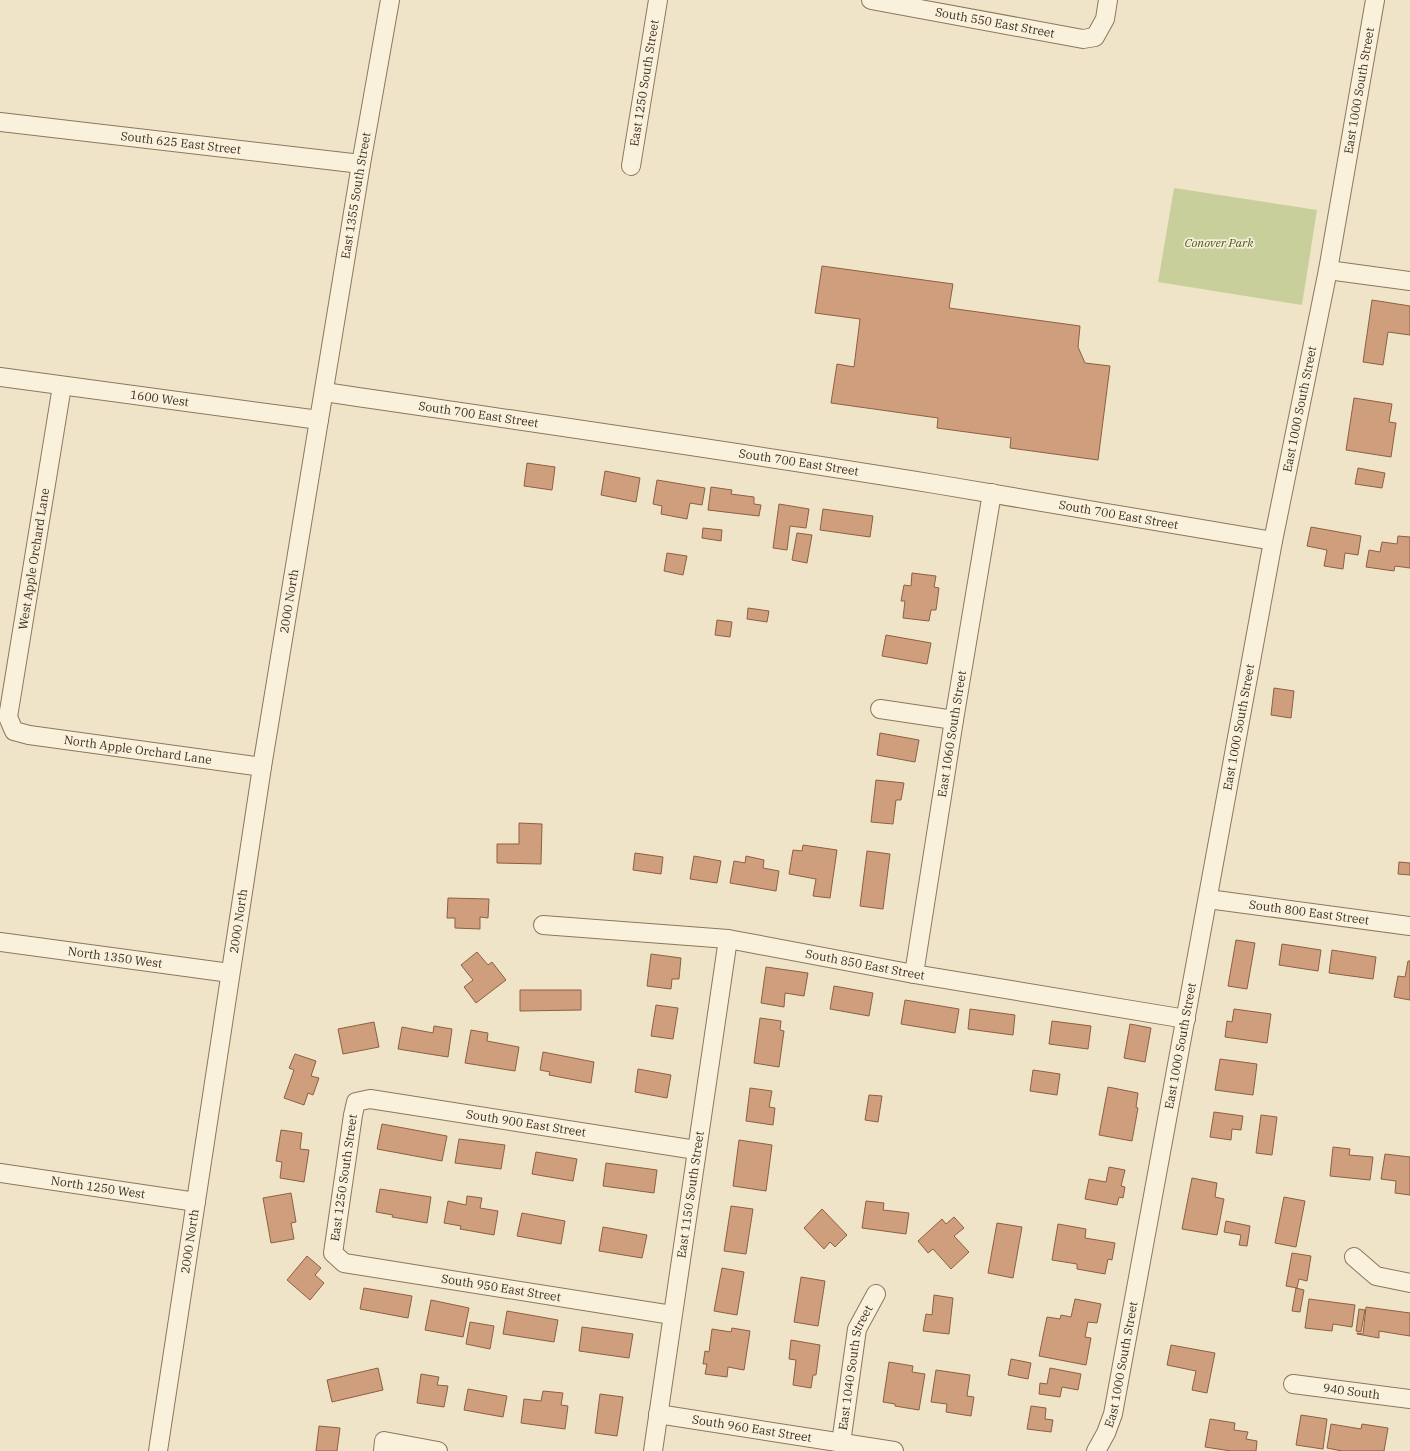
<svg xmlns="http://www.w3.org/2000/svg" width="1410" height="1451" viewBox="0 0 1410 1451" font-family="'IBM Plex Serif',serif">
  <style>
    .green { fill: #c9cf9b }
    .building { fill: #cf9f7d; stroke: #8d5f41 }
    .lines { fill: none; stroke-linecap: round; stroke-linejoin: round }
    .minor-casing { stroke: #8d765c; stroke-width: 20 }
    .minor { stroke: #faf1dc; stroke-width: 18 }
    .labels { text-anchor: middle; stroke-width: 3.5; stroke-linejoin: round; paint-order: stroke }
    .street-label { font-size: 12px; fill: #3d2e20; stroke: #f7eed8 }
    .park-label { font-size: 12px; font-style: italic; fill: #4d5a26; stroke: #f7eed8 }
  </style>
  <rect width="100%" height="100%" fill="#f0e4c8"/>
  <path class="green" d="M1174,188L1317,210L1302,305L1158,282Z"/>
  <path class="building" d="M822,266L953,284L949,308L1080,326L1078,347L1085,363L1110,366L1098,460L1010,448L1011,438L937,428L938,418L831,403L837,364L854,367L860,319L815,313Z
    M1372,300L1410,306V335L1388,332L1383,365L1363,362Z
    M1354,398L1392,404L1389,422L1396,423L1391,457L1346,450Z
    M527,463L555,467L552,490L524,486Z
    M1358,468L1385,473L1382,488L1355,484Z
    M605,471L640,478L636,502L601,495Z
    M657,480L705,488L702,505L690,503L687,519L661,514L662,506L653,504Z
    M711,487L732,490L731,494L754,497V504L761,505L759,516L708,510Z
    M779,504L809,509L806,528L790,526L787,550L773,548Z
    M823,509L873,516L870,537L820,530Z
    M1311,527L1361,536L1358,555L1345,553L1343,569L1324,566L1327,550L1307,546Z
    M703,528L722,530L721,541L702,538Z
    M797,533L812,535L807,563L792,560Z
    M1398,536L1410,537V568L1395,566L1394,571L1366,567L1369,550L1380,552L1382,542L1397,544Z
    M667,553L687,556L683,575L664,571Z
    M912,573L936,576L934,587L939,588L936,610H931L929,621L903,618L905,601H901L904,585L911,586Z
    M748,608L769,611L767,622L747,619Z
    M717,620L732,622L730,637L715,635Z
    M886,635L931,643L927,664L882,656Z
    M1274,688L1294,691L1291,718L1271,715Z
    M880,733L919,740L915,762L877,755Z
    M876,780L904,783L901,800H896L893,824L871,822Z
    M519,823L542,824L541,864L497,863V844H519Z
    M803,845L837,850L830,898L813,896L816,879L789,874L793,850L802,851Z
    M867,851L890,854L883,909L860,906Z
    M635,853L663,857L661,874L633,870Z
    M694,856L721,861L717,883L690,879Z
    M746,856L764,860L763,868L779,871L776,891L730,883L734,861L745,863Z
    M1399,862L1410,863V875L1398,874Z
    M448,898L489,899L488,918L480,917V929L455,928V918H447Z
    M1236,940L1255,943L1247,989L1228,986Z
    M1282,944L1321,950L1318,971L1279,965Z
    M1332,950L1376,957L1373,979L1329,973Z
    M477,952L488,965L492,962L506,980L476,1003L464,987L473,980L461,965Z
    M651,954L681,958L679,979H672L671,989L647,986Z
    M1408,961H1410V1000L1394,997L1398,976L1405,977Z
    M766,967L808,973L804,996L785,993L784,1007L761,1003Z
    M834,986L873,993L869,1016L830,1009Z
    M520,990H581V1010L520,1011Z
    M905,1000L959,1009L955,1033L901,1024Z
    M656,1005L678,1008L673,1039L651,1036Z
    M970,1009L1015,1015L1013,1035L968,1029Z
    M1234,1009L1271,1014L1267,1043L1225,1037L1227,1021L1232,1022Z
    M760,1018L781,1021L780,1030L784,1031L779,1067L754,1063Z
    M1052,1021L1091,1026L1088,1049L1049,1044Z
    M374,1022L379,1047L343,1054L338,1029Z
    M1130,1024L1151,1028L1145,1062L1124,1058Z
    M434,1026L452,1029L448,1057L398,1049L402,1027L433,1033Z
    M471,1030L488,1033L487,1041L519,1047L515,1071L465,1063Z
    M543,1052L594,1062L591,1083L549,1075L550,1072L540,1070Z
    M295,1054L316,1061L311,1076L319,1078L313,1095L308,1093L304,1105L284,1098L294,1070L289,1068Z
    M1220,1059L1257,1064L1253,1095L1215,1090Z
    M638,1069L671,1075L667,1098L635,1092Z
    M1033,1070L1060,1074L1057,1095L1030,1091Z
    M1108,1087L1138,1093L1136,1107L1138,1108L1132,1141L1099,1135Z
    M750,1088L772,1091L769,1107L775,1108L773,1125L746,1121Z
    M869,1095L882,1096L878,1122L865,1120Z
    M1214,1112L1243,1116L1241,1130L1232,1129L1231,1140L1210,1137Z
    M1261,1115L1277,1117L1272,1155L1256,1153Z
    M382,1124L447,1136L442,1161L377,1149Z
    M281,1130L302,1133L300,1149L309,1150L304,1182L280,1178L282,1162L276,1161Z
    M459,1139L505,1145L501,1169L455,1163Z
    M739,1140L772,1145L766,1191L733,1186Z
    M1333,1147L1350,1149L1349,1155L1373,1157L1370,1180L1330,1176Z
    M536,1152L577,1159L573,1181L532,1174Z
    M1385,1154L1410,1157V1195L1395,1193L1396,1181L1381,1179Z
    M606,1163L657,1170L654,1193L603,1186Z
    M1109,1167L1125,1170L1121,1186L1125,1187L1123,1198L1119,1197L1117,1205L1085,1199L1089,1179L1106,1182Z
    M1192,1178L1217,1183L1215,1197L1224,1199L1217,1235L1182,1229Z
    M380,1189L431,1197L427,1223L392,1217L393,1215L376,1212Z
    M291,1193L296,1222L291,1223L294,1239L271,1243L263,1198Z
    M467,1196L482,1198L480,1208L498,1211L494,1235L460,1229L461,1226L444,1223L448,1201L466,1205Z
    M1284,1197L1305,1201L1296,1247L1275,1243Z
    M866,1201L884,1203L883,1210L909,1213L906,1234L862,1228Z
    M731,1206L753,1209L746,1254L724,1251Z
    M822,1209L847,1235L835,1247L830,1242L824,1249L804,1228Z
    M522,1213L565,1221L561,1244L517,1236Z
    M954,1217L964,1228L954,1236L969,1252L951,1269L933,1249L928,1253L918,1241L942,1219L946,1224Z
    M1226,1221L1250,1226L1247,1246L1239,1245L1241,1235L1224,1232Z
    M997,1223L1022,1227L1013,1278L988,1273Z
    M1058,1224L1086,1229L1085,1238L1115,1243L1112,1260L1108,1259L1105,1274L1077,1269V1264L1052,1260Z
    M603,1227L647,1235L642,1258L599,1251Z
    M1292,1253L1311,1256L1307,1281L1299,1279L1297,1288L1286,1286Z
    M307,1256L321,1268L315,1275L324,1283L310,1300L287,1280Z
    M722,1268L744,1272L737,1315L714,1311Z
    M801,1277L825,1281L818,1326L794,1322Z
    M364,1288L412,1296L408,1318L360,1309Z
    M1296,1288L1304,1290L1300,1312L1292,1311Z
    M934,1295L953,1298L949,1334L923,1331L926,1314L932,1315Z
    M1075,1299L1101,1304L1097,1323L1088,1322L1085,1337L1091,1338L1086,1365L1039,1356L1047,1317L1060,1319L1061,1315L1071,1317Z
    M1309,1299L1355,1305L1352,1327L1333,1324L1332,1331L1305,1328Z
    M431,1300L469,1308L463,1337L425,1330Z
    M1366,1307L1410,1313V1336L1379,1331V1338L1357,1334V1333L1363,1334Z
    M1359,1309L1365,1310L1361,1332L1356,1331Z
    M507,1311L558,1320L554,1342L503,1334Z
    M470,1322L494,1326L490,1349L466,1344Z
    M582,1327L633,1334L629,1358L579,1351Z
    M732,1328L750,1331L744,1370L728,1367L727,1377L705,1374L707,1364H703L705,1351L709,1352L712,1329L731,1332Z
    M791,1340L820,1345L816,1375H813L811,1388L793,1385L796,1360L789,1359Z
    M1171,1345L1215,1353L1207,1393L1192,1390L1196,1371L1167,1365Z
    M1011,1359L1031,1363L1028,1379L1008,1375Z
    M889,1362L913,1366L912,1372L925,1374L919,1410L895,1406V1404L883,1402Z
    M378,1368L383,1390L332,1402L327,1380Z
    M1050,1368L1081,1374L1078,1390L1062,1387L1060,1397L1039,1394L1040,1383L1047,1384Z
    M936,1370L970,1375L967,1396L974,1397L971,1416L946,1412L947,1404L931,1402Z
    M421,1374L439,1377L437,1385L448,1386L444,1407L417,1403Z
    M468,1389L507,1396L503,1417L464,1410Z
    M543,1391L563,1393L561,1405L568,1406L565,1429L521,1423L524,1399L541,1401Z
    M600,1394L623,1397L617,1436L595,1433Z
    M1031,1406L1046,1408L1045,1419L1053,1420L1051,1432L1027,1429Z
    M1301,1415L1327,1419L1323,1449L1296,1445Z
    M1210,1419L1235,1423L1234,1430L1248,1432L1246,1439L1257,1441L1256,1451H1231L1205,1447Z
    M1331,1424L1361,1429L1362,1424L1388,1428L1384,1451H1342L1327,1448Z
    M319,1426L340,1428L337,1451H316Z"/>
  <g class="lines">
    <defs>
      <g id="minor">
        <path id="s1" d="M871,0L1083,39L1095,37L1105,19L1108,0"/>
        <path id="s2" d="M0,122L361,164"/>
        <path id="s3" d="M631,166L658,0"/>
        <path d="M1328,270L1410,281"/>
        <path id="s4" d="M0,377L319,420"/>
        <path id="s5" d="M62,386L8,717L14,731L29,735L262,767"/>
        <path id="s6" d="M324,392C528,422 732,451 935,484C1048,502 1160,523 1273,541"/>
        <path d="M880,709L954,720"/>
        <path id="s7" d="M1208,899L1410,926"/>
        <path id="s8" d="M543,925L728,939L914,974L1186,1019"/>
        <path id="s9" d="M0,942L230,973"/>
        <path id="s10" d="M914,974L954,720L992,493"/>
        <path id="s11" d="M0,1173L196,1202"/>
        <path d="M1354,1257L1376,1276L1410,1283"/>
        <path id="s12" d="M672,1315L344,1263L333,1253L353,1115L356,1102L370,1099L696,1150"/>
        <path id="s13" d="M1293,1384L1410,1399"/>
        <path id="s14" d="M658,1414L894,1451"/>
        <path id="s15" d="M841,1443L857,1329L876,1294"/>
        <path id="s16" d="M158,1451L262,767L361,164L390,0"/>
        <path d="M383,1451L384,1441L438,1451"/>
        <path id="s17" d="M653,1451L728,939"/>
        <path id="s18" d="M1096,1451L1106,1433L1113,1414L1273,541L1328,270L1375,0"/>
      </g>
    </defs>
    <use href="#minor" class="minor-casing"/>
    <use href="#minor" class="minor"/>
  </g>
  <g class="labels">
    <g class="street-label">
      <text dy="4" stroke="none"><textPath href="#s1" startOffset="126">South 550 East Street</textPath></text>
      <text dy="4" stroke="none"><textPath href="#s3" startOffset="84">East 1250 South Street</textPath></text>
      <text dy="4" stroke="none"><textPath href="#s18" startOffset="1387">East 1000 South Street</textPath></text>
      <text dy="4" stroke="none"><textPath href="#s2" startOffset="182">South 625 East Street</textPath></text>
      <text dy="4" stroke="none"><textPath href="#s16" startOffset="1271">East 1355 South Street</textPath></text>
      <text dy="4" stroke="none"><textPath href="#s4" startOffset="161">1600 West</textPath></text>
      <text dy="4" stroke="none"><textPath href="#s18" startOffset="1063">East 1000 South Street</textPath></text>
      <text dy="4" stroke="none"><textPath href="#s6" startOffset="156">South 700 East Street</textPath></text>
      <text dy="4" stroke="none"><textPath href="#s6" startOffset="480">South 700 East Street</textPath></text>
      <text dy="4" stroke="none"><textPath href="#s6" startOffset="804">South 700 East Street</textPath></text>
      <text transform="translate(34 559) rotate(-81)" y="4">West Apple Orchard Lane</text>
      <text dy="4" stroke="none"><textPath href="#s16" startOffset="860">2000 North</textPath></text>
      <text dy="4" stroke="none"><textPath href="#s18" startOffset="739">East 1000 South Street</textPath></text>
      <text dy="4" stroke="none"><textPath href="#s10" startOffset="243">East 1060 South Street</textPath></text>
      <text dy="4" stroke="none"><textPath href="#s5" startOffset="476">North Apple Orchard Lane</textPath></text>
      <text dy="4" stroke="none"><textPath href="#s7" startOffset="102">South 800 East Street</textPath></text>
      <text dy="4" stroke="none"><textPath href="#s16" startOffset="536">2000 North</textPath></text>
      <text dy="4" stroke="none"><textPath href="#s9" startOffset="116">North 1350 West</textPath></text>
      <text dy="4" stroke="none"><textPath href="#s8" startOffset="325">South 850 East Street</textPath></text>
      <text dy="4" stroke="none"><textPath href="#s18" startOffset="415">East 1000 South Street</textPath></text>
      <text dy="4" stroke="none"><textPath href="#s12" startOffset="672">South 900 East Street</textPath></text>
      <text dy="4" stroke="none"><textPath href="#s12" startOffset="423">East 1250 South Street</textPath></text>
      <text dy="4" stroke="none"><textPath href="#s11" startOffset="99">North 1250 West</textPath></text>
      <text dy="4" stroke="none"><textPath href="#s17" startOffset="259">East 1150 South Street</textPath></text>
      <text dy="4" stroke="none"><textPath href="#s16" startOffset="212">2000 North</textPath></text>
      <text transform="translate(501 1288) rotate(9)" y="4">South 950 East Street</text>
      <text dy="4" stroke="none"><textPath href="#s18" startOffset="91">East 1000 South Street</textPath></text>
      <text dy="4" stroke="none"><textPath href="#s15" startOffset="77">East 1040 South Street</textPath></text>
      <text dy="4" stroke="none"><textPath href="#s13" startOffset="59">940 South</textPath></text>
      <text dy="4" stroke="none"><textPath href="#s14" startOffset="95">South 960 East Street</textPath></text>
    </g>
    <g class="park-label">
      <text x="1219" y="247">Conover Park</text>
    </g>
  </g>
</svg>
